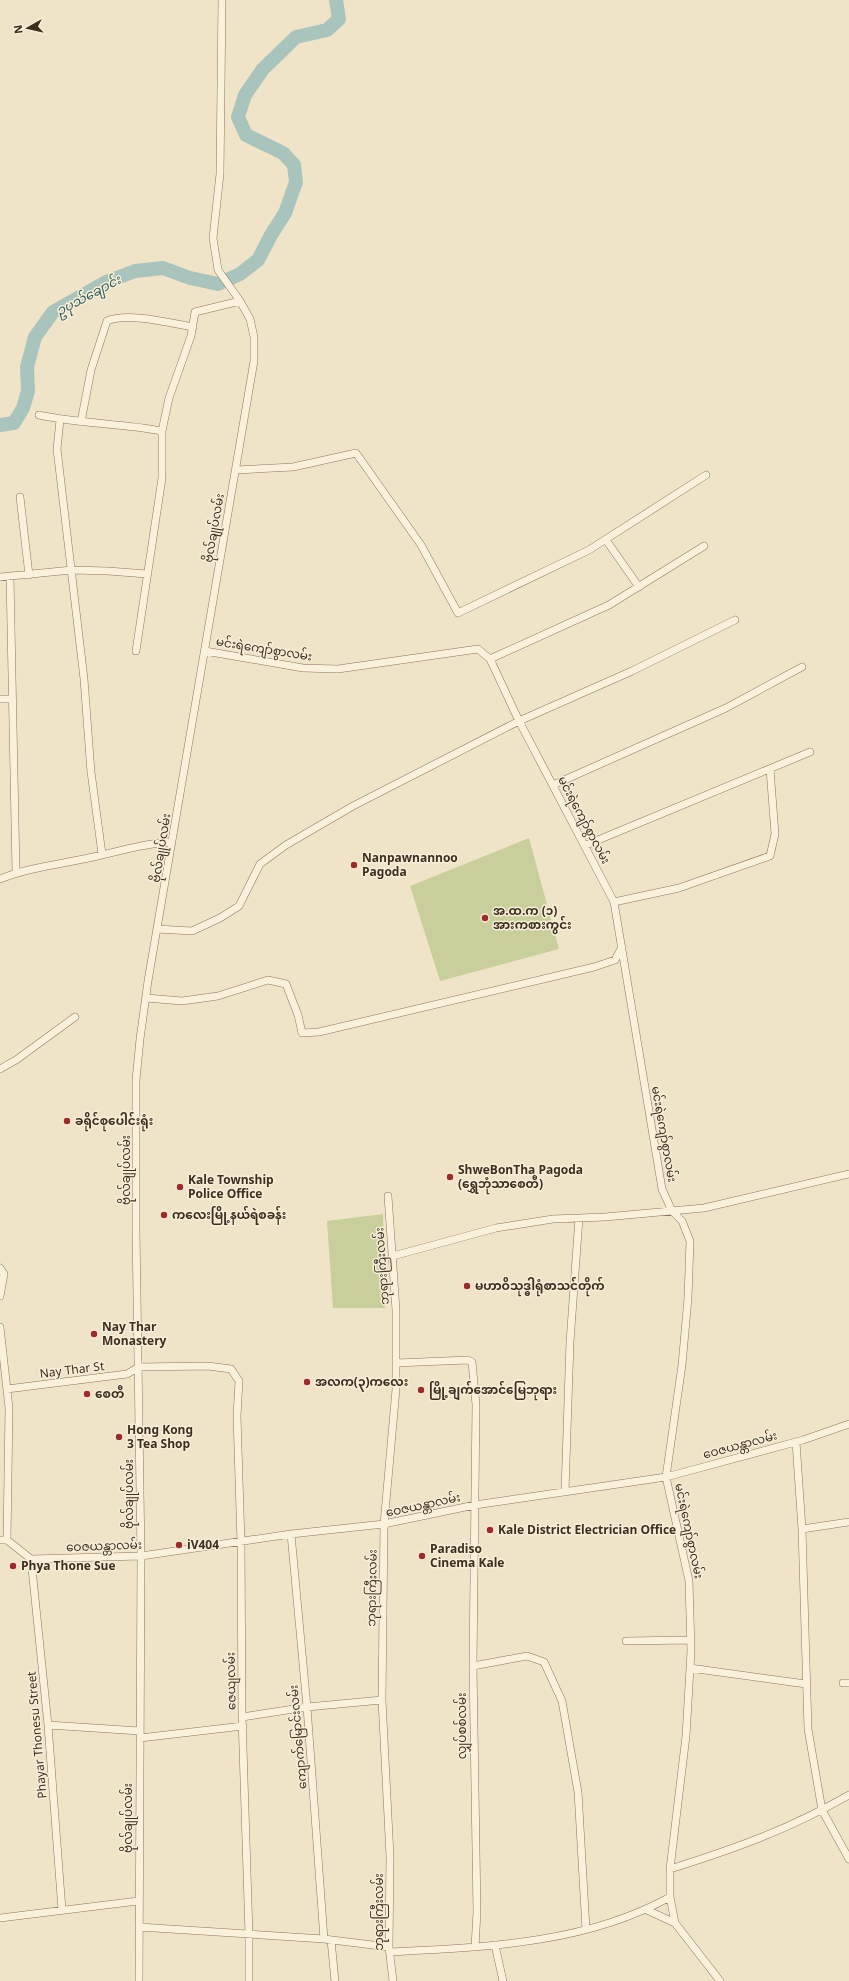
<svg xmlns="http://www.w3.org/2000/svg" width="849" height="1981" viewBox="0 0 849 1981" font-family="Georgia,'Noto Sans Myanmar',serif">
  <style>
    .pitch { fill: #c9cf9b }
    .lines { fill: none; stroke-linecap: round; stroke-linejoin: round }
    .river { stroke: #a9c4bc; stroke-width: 14 }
    .street-casing { stroke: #8d765c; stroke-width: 8 }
    .street { stroke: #faf1dc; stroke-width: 7 }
    .poi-dot { fill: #9e2a2b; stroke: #f7eed8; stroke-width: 1.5 }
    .labels { text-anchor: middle; stroke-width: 3; stroke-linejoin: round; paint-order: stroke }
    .street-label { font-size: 12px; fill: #3d2e20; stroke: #f7eed8 }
    .poi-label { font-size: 12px; font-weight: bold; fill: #3d2e20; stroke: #f7eed8; text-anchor: start }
    .water-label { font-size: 13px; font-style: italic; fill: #2f5d5a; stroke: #f7eed8 }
  </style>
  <rect width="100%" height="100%" fill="#f0e4c8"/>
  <path class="pitch" d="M529,838L559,949L440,981L410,886Z
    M383,1214L385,1308H333L327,1221Z"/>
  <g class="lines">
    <path class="river" d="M0,425L14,423L23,408L28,391L27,367L35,337L53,312L106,282L135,271L163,268L190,278L218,284L240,274L258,260L271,235L285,213L296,182L294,165L283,153L246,135L238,117L245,95L263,69L296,37L327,30L339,19L336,0"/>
    <defs>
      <path id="street" d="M39,415C80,424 121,423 162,431
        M60,420L57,449L84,679L91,772L102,854
        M81,422L91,370L107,321C128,312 170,323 193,327
        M236,470L293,467L356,453L421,545L458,613L589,550L706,475
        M20,497L29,575
        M606,540L639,587
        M0,577L72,570L108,571L147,574
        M10,577L16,872
        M136,651L162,478V431L169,398L191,336L195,312L240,301
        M205,651L303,668L338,669L478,649L490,659L519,721L614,902L662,1189L672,1211L682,1221L690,1241L688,1298L682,1365L666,1477L689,1581L691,1651L686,1736L670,1869V1897L675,1923L720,1981
        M490,659L609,605L704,546
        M0,699H12
        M553,785L726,708L802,667
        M586,845L810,752
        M0,879C30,867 62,864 93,857C120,851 145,843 172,842
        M614,902L679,888L770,856L775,834L770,769
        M157,929L192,931L220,918L239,906L260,864L286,845L353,806L519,721L632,671L735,620
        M146,998L182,1001L218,996L268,980L286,984L298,1015L302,1033L319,1032L594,967L615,960L622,947
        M0,1069L16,1060L75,1017
        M388,1196L396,1310V1389L384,1524L382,1700L390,1856L389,1947L393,1981
        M393,1256L496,1228L553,1219L605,1217L704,1208L849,1174
        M0,1268L4,1274L0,1296
        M0,1327L9,1408L7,1540
        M396,1363L468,1360L472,1362L476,1405L473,1666L477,1912L475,1947
        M7,1389L127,1374L139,1367L208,1366L231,1369L239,1381L237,1416L241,1542L242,1717L249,1934V1981
        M796,1442L802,1529L808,1729L822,1810L849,1859
        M565,1491L570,1342L579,1218
        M802,1529L849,1522
        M291,1534L307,1707L324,1939
        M0,1540H7L31,1559L141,1556L291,1534L384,1524L475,1505L666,1477L803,1440L849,1424
        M31,1559L48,1725L62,1910
        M626,1641L690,1640
        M473,1666L527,1656L544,1662L562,1701L578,1792L586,1929
        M690,1668L806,1684
        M843,1683H849
        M242,1717L307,1707L382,1700
        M48,1725L140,1731
        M140,1738L243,1726
        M670,1869C734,1849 790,1829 849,1795
        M647,1910L675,1923
        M0,1918L138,1901
        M139,1927L324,1939L389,1947
        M331,1940L335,1981
        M495,1945L503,1981
        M390,1952C485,1947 585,1944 670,1897
        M139,1981L141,1556L136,1231V1080L140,1039L148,981L254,361V337L250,319L240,301L218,270L213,238L220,174L222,0"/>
    </defs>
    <use href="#street" class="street-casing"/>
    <use href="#street" class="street"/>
  </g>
  <g class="poi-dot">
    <circle cx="354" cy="865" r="4"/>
    <circle cx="485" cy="918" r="4"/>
    <circle cx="67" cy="1121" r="4"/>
    <circle cx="450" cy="1177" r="4"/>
    <circle cx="180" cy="1187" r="4"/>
    <circle cx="164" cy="1215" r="4"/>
    <circle cx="467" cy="1286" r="4"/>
    <circle cx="94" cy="1334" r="4"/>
    <circle cx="307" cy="1382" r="4"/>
    <circle cx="421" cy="1390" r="4"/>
    <circle cx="87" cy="1394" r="4"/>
    <circle cx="119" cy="1437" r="4"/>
    <circle cx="490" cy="1530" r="4"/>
    <circle cx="179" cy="1545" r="4"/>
    <circle cx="422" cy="1556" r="4"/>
    <circle cx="13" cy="1566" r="4"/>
  </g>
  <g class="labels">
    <g class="street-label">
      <text transform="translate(214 528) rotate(-80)" y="4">ဗိုလ်ချုပ်လမ်း</text>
      <text transform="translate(264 649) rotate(9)" y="4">မင်းရဲကျော်စွာလမ်း</text>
      <text transform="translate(584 820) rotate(62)" y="4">မင်းရဲကျော်စွာလမ်း</text>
      <text transform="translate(161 848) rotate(-81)" y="4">ဗိုလ်ချုပ်လမ်း</text>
      <text transform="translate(664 1134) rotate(80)" y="4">မင်းရဲကျော်စွာလမ်း</text>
      <text transform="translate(126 1170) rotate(-90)" y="4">ဗိုလ်ချုပ်လမ်း</text>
      <text transform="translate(382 1266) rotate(-94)" y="4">ဘုရားကြီးလမ်း</text>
      <text transform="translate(72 1370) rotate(-7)" y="4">Nay Thar St</text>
      <text transform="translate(740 1445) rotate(-15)" y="4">ဝေဇယန္တာလမ်း</text>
      <text transform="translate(129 1494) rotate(-90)" y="4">ဗိုလ်ချုပ်လမ်း</text>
      <text transform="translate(423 1505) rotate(-12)" y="4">ဝေဇယန္တာလမ်း</text>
      <text transform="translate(689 1531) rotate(78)" y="4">မင်းရဲကျော်စွာလမ်း</text>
      <text transform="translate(104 1546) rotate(-2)" y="4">ဝေဇယန္တာလမ်း</text>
      <text transform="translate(372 1588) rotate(-89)" y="4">ဘုရားကြီးလမ်း</text>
      <text transform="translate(231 1681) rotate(-91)" y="4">ဇေယျလမ်း</text>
      <text transform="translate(462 1726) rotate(-90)" y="4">လျှပ်စစ်လမ်း</text>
      <text transform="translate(37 1735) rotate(-95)" y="4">Phayar Thonesu Street</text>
      <text transform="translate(298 1737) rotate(-95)" y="4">ကျောက်မြောင်းလမ်း</text>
      <text transform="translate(128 1818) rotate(-90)" y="4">ဗိုလ်ချုပ်လမ်း</text>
      <text transform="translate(379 1912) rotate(-90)" y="4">ဘုရားကြီးလမ်း</text>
    </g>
    <g class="poi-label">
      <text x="362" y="862">Nanpawnannoo<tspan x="362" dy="14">Pagoda</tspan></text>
      <text x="493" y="915">အ.ထ.က (၁)<tspan x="493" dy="14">အားကစားကွင်း</tspan></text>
      <text x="75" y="1125">ခရိုင်စုပေါင်းရုံး</text>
      <text x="458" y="1174">ShweBonTha Pagoda<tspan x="458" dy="14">(ရွှေဘုံသာစေတီ)</tspan></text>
      <text x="188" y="1184">Kale Township<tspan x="188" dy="14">Police Office</tspan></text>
      <text x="172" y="1219">ကလေးမြို့နယ်ရဲစခန်း</text>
      <text x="475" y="1290">မဟာဝိသုဒ္ဓါရုံစာသင်တိုက်</text>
      <text x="102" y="1331">Nay Thar<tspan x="102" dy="14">Monastery</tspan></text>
      <text x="315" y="1386">အလက(၃)ကလေး</text>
      <text x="429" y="1394">မြို့ချက်အောင်မြေဘုရား</text>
      <text x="95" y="1398">စေတီ</text>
      <text x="127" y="1434">Hong Kong<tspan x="127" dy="14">3 Tea Shop</tspan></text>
      <text x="498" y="1534">Kale District Electrician Office</text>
      <text x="187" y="1549">iV404</text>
      <text x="430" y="1553">Paradiso<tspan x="430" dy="14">Cinema Kale</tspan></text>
      <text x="21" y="1570">Phya Thone Sue</text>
    </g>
    <g class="water-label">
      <text transform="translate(88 295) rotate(-28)" y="5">ဥပုသ်ချောင်း</text>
    </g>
  </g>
  <g transform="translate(28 28) rotate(262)" stroke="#f7eed8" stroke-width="3" paint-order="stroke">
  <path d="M0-3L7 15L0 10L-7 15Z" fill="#3d2e20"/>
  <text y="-6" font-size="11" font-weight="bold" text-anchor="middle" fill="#3d2e20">N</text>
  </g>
</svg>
